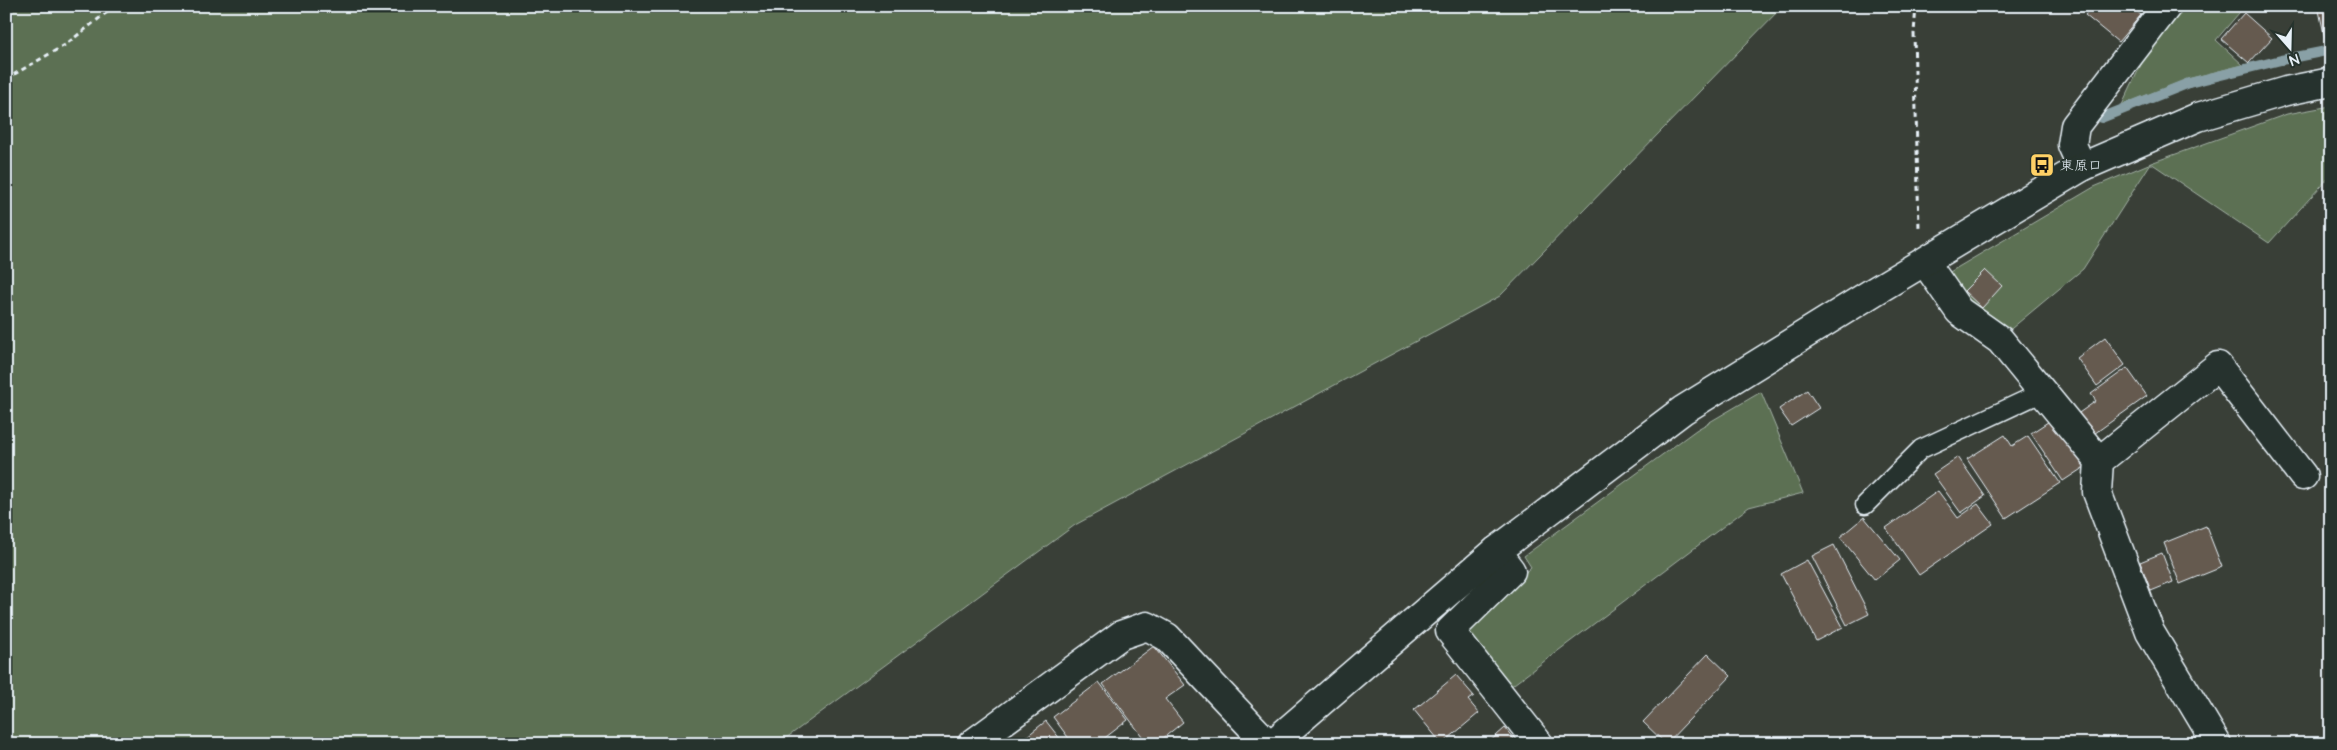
<svg xmlns="http://www.w3.org/2000/svg" width="2337" height="750" viewBox="0 0 2337 750" font-family="'Architects Daughter','Klee One',sans-serif">
  <style>
    .green { fill: #5c6f52; stroke: #a2b0a5 }
    .lines { fill: none; stroke-linecap: round; stroke-linejoin: round }
    .stream { stroke: #89a0a6; stroke-width: 10 }
    .building { fill: #655a4f; stroke: #e8f1f8 }
    .service-casing { stroke: #e8f1f8; stroke-width: 21 }
    .minor-casing { stroke: #e8f1f8; stroke-width: 31 }
    .tertiary-casing { stroke: #e8f1f8; stroke-width: 31 }
    .path { stroke: #e8f1f8; stroke-width: 3; stroke-dasharray: 5 4; stroke-linecap: butt }
    .service { stroke: #26332d; stroke-width: 18 }
    .minor { stroke: #26332d; stroke-width: 28 }
    .tertiary { stroke: #26332d; stroke-width: 28 }
    .labels { text-anchor: middle; stroke-width: 4; stroke-linejoin: round; paint-order: stroke }
    .poi-label { font-size: 14px; fill: #e8f1f8; stroke: #26332d; text-anchor: start }
  </style>
  <rect width="100%" height="100%" fill="#393f37"/>
  <filter id="ink" filterUnits="userSpaceOnUse"><feTurbulence type="fractalNoise" baseFrequency=".02" numOctaves="2"/><feDisplacementMap in="SourceGraphic" scale="10" xChannelSelector="R" yChannelSelector="G"/><feConvolveMatrix kernelMatrix="1 2 1 2 8 2 1 2 1" color-interpolation-filters="sRGB"/></filter>
  <g filter="url(#ink)">
    <path class="green" d="M6,6H1783L1500,296L1075,525L778,744H6Z
      M2179,6H2245L2216,40L2243,65L2188,79L2122,105L2154,37Z
      M2331,106V175L2269,243L2151,163L2083,269L2006,333L1964,308L1943,276L2094,187L2151,163L2287,114Z
      M1761,392L1803,493L1749,507L1510,687L1462,631L1531,567L1524,556L1696,430Z"/>
    <g class="lines">
      <path class="stream" d="M2101,118L2189,83L2281,60L2331,50"/>
    </g>
    <path class="building" d="M2092,6H2130L2141,15L2118,42L2085,15Z
      M2318,6H2331V42L2326,43Z
      M2244,13L2272,38L2249,63L2221,39Z
      M1985,270L2002,286L1982,308L1964,291Z
      M2105,337L2125,365L2097,386L2077,358Z
      M2127,368L2147,396L2091,436L2076,415L2096,401L2091,394Z
      M1807,390L1819,408L1791,426L1779,409Z
      M2054,418L2086,466L2063,481L2031,433Z
      M2005,435L2012,446L2028,436L2060,483L2006,518L1967,459Z
      M1958,457L1985,496L1961,513L1933,474Z
      M1938,491L1958,518L1978,504L1993,524L1919,575L1886,528Z
      M1864,517L1900,560L1875,580L1840,537Z
      M2206,526L2222,567L2180,584L2164,543Z
      M1834,545L1869,614L1847,625L1812,556Z
      M2162,553L2173,582L2151,591L2140,562Z
      M1807,560L1843,627L1816,641L1781,574Z
      M1154,646L1185,685L1165,699L1183,722L1156,744H1148L1103,684Z
      M1708,654L1731,676L1666,744L1643,722Z
      M1456,675L1474,696L1468,700L1479,713L1442,744L1414,710Z
      M1099,682L1128,720L1097,744H1073L1053,717Z
      M1046,721L1064,744H1017Z
      M1505,728L1518,744H1487Z"/>
    <g class="lines">
      <defs>
        <path id="service" d="M1865,505L1921,449L2043,392"/>
        <path id="minor" d="M2082,167L2072,145L2075,126L2167,6
          M1925,262L1959,311L2000,340L2099,461L2097,492L2150,632L2217,744
          M2099,461L2218,366L2303,476
          M1496,551L1511,571L1450,631L1539,744
          M972,744L1121,635L1147,626L1167,637L1268,744"/>
        <path id="tertiary" d="M1272,744L1496,551L1683,410L1875,291L2082,167L2198,117L2286,91L2331,82"/>
      </defs>
      <use href="#service" class="service-casing"/>
      <use href="#minor" class="minor-casing"/>
      <use href="#tertiary" class="tertiary-casing"/>
      <path class="path" d="M1916,6L1914,33L1919,228
        M6,79L65,45L115,6"/>
      <use href="#service" class="service"/>
      <use href="#minor" class="minor"/>
      <use href="#tertiary" class="tertiary"/>
    </g>
  </g>
  <defs>
    <symbol id="bus-square" viewBox="-11 -11 22 22"><rect x="-9" y="-9" width="18" height="18" rx="4" fill="#ffd166" stroke="#26332d"/><path d="M-5-6H5V4H4V6H2V4H-2V6H-4V4H-5ZM-3.5-4V0h7V-4ZM-3.5 1.2v1.5H-2V1.2ZM2 1.2v1.5H3.5V1.2Z" fill="#111"/></symbol>
  </defs>
  <g fill-rule="evenodd">
    <use href="#bus-square" x="2028" y="151" width="28" height="28"/>
  </g>
  <g class="labels">
    <g class="poi-label">
      <text x="2060" y="170">東原口</text>
    </g>
  </g>
  <rect width="2337" height="750" fill="none" stroke="#26332d" stroke-width="25"/>
  <rect x="12" y="12" width="2312" height="725" fill="none" stroke="#e8f1f8" stroke-width="2" filter="url(#ink)"/>
  <g transform="translate(2290 48) rotate(160)" stroke="#26332d" stroke-width="4" paint-order="stroke">
  <path d="M0-4L9 19L0 12L-9 19Z" fill="#e8f1f8"/>
  <text y="-8" font-size="14" font-weight="bold" text-anchor="middle" fill="#e8f1f8">N</text>
  </g>
</svg>
